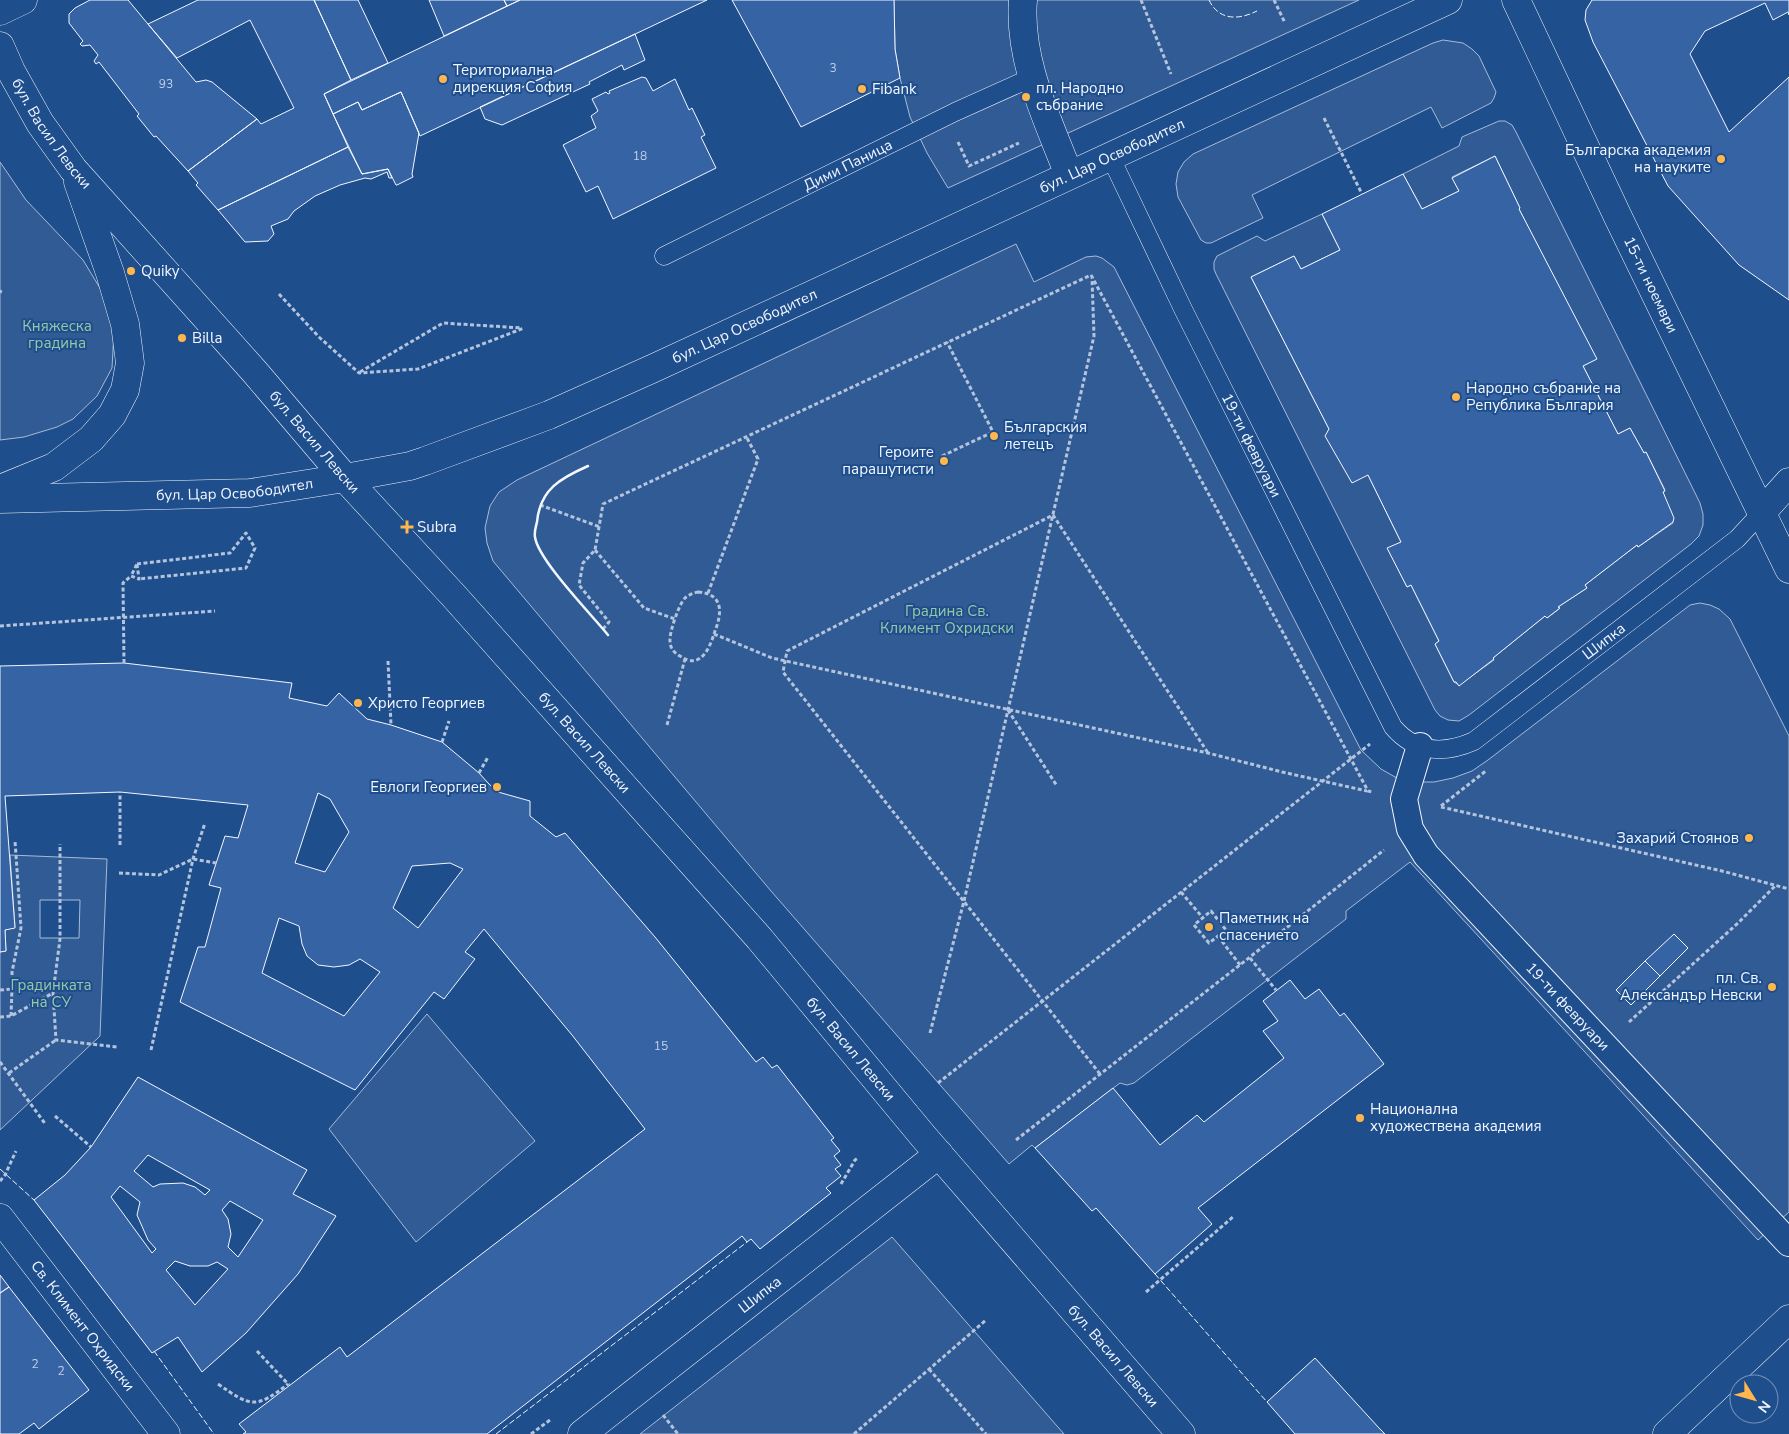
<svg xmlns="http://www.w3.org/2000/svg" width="1789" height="1434" viewBox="0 0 1789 1434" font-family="'Nunito Sans',sans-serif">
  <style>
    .built { fill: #305b95; stroke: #a8bbd7; fill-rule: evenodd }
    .building { fill: #3563a3; stroke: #f2f6ff; fill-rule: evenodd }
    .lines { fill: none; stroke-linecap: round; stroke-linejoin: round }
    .service-casing { stroke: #f2f6ff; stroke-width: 19 }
    .pedestrian-casing { stroke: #f2f6ff; stroke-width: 28 }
    .minor-casing { stroke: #f2f6ff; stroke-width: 29 }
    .tertiary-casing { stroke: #f2f6ff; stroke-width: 29 }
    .secondary-casing { stroke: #f2f6ff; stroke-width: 29 }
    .primary-casing { stroke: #f2f6ff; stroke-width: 29 }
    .path { stroke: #b3c4dc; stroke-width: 3; stroke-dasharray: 4 2.5; stroke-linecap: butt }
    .service { stroke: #1f4e8c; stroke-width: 18 }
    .pedestrian { stroke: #1f4e8c; stroke-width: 26 }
    .minor { stroke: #1f4e8c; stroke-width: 28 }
    .tertiary { stroke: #1f4e8c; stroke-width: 28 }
    .secondary { stroke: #1f4e8c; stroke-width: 28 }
    .primary { stroke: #1f4e8c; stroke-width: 28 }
    .fence { stroke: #f2f6ff; stroke-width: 1; stroke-dasharray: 6 2.5; stroke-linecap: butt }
    .wall { stroke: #f2f6ff; stroke-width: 2.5 }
    .poi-dot { fill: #ffb74d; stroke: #1f4e8c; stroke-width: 2 }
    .labels { text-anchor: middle; stroke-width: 4; stroke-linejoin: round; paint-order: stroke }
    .number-label { font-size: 12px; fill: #c3d1e8 }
    .poi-label { font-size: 15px; fill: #f2f6ff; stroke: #1f4e8c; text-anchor: start }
    .street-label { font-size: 15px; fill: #f2f6ff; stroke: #1f4e8c }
    .park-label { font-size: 15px; fill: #97c8a6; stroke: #1f4e8c }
  </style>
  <rect width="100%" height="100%" fill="#1f4e8c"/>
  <path class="built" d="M894,0H1359L948,188L927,153L910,117L900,78L895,49Z
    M1443,40L1463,43L1472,49L1479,56L1496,92L1494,98L1491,103L1442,128L1431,107L1252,195L1263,218L1211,243H1206L1201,240L1178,197L1176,184L1178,172L1184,162L1193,154L1433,43Z
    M1499,121H1505L1512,125L1516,132L1700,503L1703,514V525L1699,536L1691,544L1469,715L1459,721L1448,720L1440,716L1435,710L1216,274L1214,269V262L1217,256L1257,236L1265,241L1322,214L1340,250L1301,269L1294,256L1251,277L1329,429L1326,436L1368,475L1401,542L1388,549L1407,587L1411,585L1439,641L1435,644L1454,682L1459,685L1494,660L1493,658L1545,616L1547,618L1559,609L1558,607L1587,588L1585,585L1637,545L1638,547L1673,523L1663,492L1665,490L1646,452L1644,453L1630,428L1618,434L1583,366L1596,359L1519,209L1520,208L1495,156L1452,177L1459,191L1422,209L1403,174L1459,146L1462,137Z
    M0,162L26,200L83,260L109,303L114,332L112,368L97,396L73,419L57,427L24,437L0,440Z
    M1016,244L1034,282L1086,257L1096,256L1102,258L1114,267L1361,750L1381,769L1395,777L1414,782H1434L1453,778L1472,771L1488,760L1690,605L1700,603L1710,605L1719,609L1730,619L1789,736V1212L1758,1240L1410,862L1346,911V919L1134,1083L1127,1085L1120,1083L1035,1148L1032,1145L1009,1164L771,891L493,561L487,543L485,528L490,506L499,492L517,480Z
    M10,855L107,859L100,1036L0,1130V952L6,951L5,930L15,927ZM40,900H80L79,938H40Z
    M427,1014L535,1141L416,1242L329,1129Z
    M892,1237L1064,1434H640Z"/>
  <path class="building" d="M90,0H128L196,82L206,80L212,82L257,119L188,171L156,136L154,137L137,116L139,114L99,62L96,64L94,61L98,55L90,45L82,46L80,44L83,41L69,23V14L75,8Z
    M198,0H314L351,80L324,94L348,147L218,210L196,185L198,183L188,171L257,119L261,124L294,108L250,20L177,58L148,24Z
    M314,0H358L388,63L351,80Z
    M429,0H504L507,6L444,36Z
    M504,0H520L507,6Z
    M520,0H707L420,136L401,92L362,110L358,102L333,114L324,94Z
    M732,0H894L895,49L900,78L801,127Z
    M1592,0H1789V15L1788,12L1773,20L1765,3L1705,31L1690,54L1729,132L1789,77V300L1739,265L1668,186L1593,42L1585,20L1586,10Z
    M635,34L645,60L624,70L622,65L589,82L590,84L502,125L485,119L480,107Z
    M642,77L646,78L653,91L675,79L689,110L692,108L705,135L701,137L716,168L613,219L598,186L586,192L563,145L596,128L591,116L598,111L592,99L606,92L608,94L610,93L609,91Z
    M401,92L419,133L412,174L413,177L397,185H396L388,169L362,174L333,114L358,102L362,110Z
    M348,147L362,174L388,169L392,178H389L387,172L371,179L365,178L340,185L315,196L294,211L288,219L271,226L274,234L268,241L245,242L218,210Z
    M1495,156L1520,208L1519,209L1597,359L1583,366L1618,434L1630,428L1644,453L1646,452L1665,491L1663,492L1674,518L1673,522L1638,547L1637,545L1585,585L1587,588L1558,607L1560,608L1547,618L1545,616L1493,658L1494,659L1459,686L1456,682H1454L1435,644L1439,641L1411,585L1407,587L1387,548L1401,542L1368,475L1352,483L1325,436L1329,429L1251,277L1294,256L1301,269L1340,250L1322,214L1403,174L1422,209L1459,191L1452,178Z
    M124,663L292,683L289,698L327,706L339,693L367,719L391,725L442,742L479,773L489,784L498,792L530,801V816L556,837L565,833L655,937L756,1062L763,1057L772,1068L777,1065L834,1138L831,1140L840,1151L834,1156L841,1165L835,1169L841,1176L826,1188L831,1193L760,1249L751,1239L747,1242L742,1236L487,1434H243L246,1432L239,1424L340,1347L347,1357L645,1129L572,1035L484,929L465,952L475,959L444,999L434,992L355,1090L180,1002L198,947H205L221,888L209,885L225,836L238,838L248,805L120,792L5,796L15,928L5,930L6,951L0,952V666ZM318,793L330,799L349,832L325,872L295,863ZM450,863L463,869L418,928L393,908L412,866ZM279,918L299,926L302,944L307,956L318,965L334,967L349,965L360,959L380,972L344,1016L262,973Z
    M1674,934L1688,948L1660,976L1645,961Z
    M1645,961L1660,976L1631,1005L1616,990Z
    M1290,980L1305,999L1319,989L1340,1016L1344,1013L1384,1064L1198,1208L1212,1224L1155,1274L1096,1208L1092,1211L1035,1148L1113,1088L1160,1145L1197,1115L1204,1122L1284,1058L1263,1031L1278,1021L1263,1001Z
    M138,1077L307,1170L293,1194L336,1216L298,1274L246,1333L202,1372L178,1337L152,1353L34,1200L65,1175L91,1147ZM148,1155L210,1190L205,1195L195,1187L183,1183L160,1184L153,1187L134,1171ZM120,1186L140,1202L137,1215L148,1240L156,1249L152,1253L111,1197ZM230,1201L263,1220L238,1257L228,1247L231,1234L228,1219L222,1210ZM175,1261L190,1266H208L217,1262L228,1269L195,1305L166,1270Z
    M0,1275L9,1287L0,1293Z
    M9,1287L89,1390L39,1429L34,1423L19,1434H0V1293Z
    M1315,1358L1379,1428L1385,1434H1295L1267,1402Z"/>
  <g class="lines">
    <defs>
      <g id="service">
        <path id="s1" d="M1110,156L1183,309L1393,727C1415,753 1445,754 1474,741L1737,539L1762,512"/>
        <path id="s2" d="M664,256L955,112L1033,77"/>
      </g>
      <g id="pedestrian">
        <path id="s3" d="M1420,746L1404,799L1410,829L1426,855L1789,1243"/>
      </g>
      <g id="minor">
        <path d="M1023,0C1018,61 1048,120 1069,175"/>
        <path id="s4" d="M1516,0L1618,217L1789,569"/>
        <path d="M0,11L23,0"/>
        <path d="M1762,512L1789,482"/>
        <path id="s5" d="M0,1218L166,1434"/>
        <path d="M1667,1434L1789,1319"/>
      </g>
      <g id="tertiary">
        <path id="s6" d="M582,1434L939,1154"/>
      </g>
      <g id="secondary">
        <path id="s7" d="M345,478L410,466L425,461L549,415L654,368L1448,0"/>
      </g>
      <g id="primary">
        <path id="s8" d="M0,46L11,71L40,123L73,169L254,371L345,478L453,595L759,938L923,1136L1181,1434"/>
        <path d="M0,489L54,467L91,439L112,415L125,390L130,363L125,324L110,273L78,182"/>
        <path id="s9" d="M0,499L250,493L345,478"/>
      </g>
    </defs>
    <use href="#service" class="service-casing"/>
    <use href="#pedestrian" class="pedestrian-casing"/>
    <use href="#minor" class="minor-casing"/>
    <use href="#tertiary" class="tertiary-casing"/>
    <use href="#secondary" class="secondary-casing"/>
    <use href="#primary" class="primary-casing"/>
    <path class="path" d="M1141,0L1171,74
      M1274,0L1285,23
      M1324,118L1362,194
      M958,142L969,166L1019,143
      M1091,275L1368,791L1372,792
      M0,293L1,290
      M279,294L319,337L359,373L418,369L524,328
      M360,372L443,323L522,328
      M942,456L993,432L947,342
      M540,505L600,527
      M595,550L644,608L675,619
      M137,564L230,553L246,533L255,548L246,568L139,579
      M137,564L139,579L131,576Z
      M698,592C724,594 722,613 715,631C710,647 701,671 680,656C674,653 670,648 670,641C669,633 679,604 685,598C689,595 693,593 698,592Z
      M708,593L758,459L747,438
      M0,626L215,611
      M603,629L609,622L579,585L583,563L595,550L603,504L1091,275
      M714,634L772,658L1208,753L1282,772L1367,791
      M388,661L391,725
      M124,663L123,583L131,576
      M1008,710L1057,786
      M667,725L685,659
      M442,742L449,721
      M479,773L488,757
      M1441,806L1487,770
      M1441,807L1722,871L1789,889
      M120,845V792
      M119,873L159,875L193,859L216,863
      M1181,892L1203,918
      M1211,911L1226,930L1209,943L1194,925Z
      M1218,936L1240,965
      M1250,958L1276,990
      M0,990L12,989V972L21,928L15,841
      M53,993L56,1040L117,1047
      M11,1016L12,989
      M0,1017L11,1016L53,993L60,939V844
      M1629,1022L1738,923L1775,886
      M930,1033L964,901L1094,336L1092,278
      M151,1050L193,859L205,823
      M0,1062L46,1125
      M9,1073L56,1040
      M1100,1074L783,672L787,651L1053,515L1208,753
      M938,1083L1370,744
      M55,1116L91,1147
      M1016,1140L1250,957L1384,850
      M0,1181L5,1175L16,1151
      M841,1184L855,1160L858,1158
      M1146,1292L1234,1216
      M257,1351L289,1385
      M929,1369L986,1434
      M218,1384C251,1407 256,1409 288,1384
      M663,1415L678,1434
      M531,1434L550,1420
      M854,1434L986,1320"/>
    <use href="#service" class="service"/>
    <use href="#pedestrian" class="pedestrian"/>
    <use href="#minor" class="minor"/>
    <use href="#tertiary" class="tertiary"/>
    <use href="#secondary" class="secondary"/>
    <use href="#primary" class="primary"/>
    <path class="fence" d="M1209,0C1219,21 1239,20 1257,11
      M0,1169L34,1200
      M1155,1274L1267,1402
      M154,1351L214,1434
      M496,1434L747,1242"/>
    <path class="wall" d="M588,466C561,478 540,489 537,522C536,526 534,532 535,537C538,560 592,615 608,635"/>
  </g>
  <g class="poi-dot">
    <circle cx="443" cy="79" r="5"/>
    <circle cx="862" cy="89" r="5"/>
    <circle cx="1026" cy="97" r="5"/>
    <circle cx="1721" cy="159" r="5"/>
    <circle cx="131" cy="271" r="5"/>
    <circle cx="182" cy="338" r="5"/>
    <circle cx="1456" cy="397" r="5"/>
    <circle cx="994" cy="436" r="5"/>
    <circle cx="944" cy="461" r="5"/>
    <path d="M404.5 519.5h5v5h5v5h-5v5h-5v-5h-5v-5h5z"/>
    <circle cx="358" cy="703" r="5"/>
    <circle cx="497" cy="787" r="5"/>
    <circle cx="1749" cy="838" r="5"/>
    <circle cx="1209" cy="927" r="5"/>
    <circle cx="1772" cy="987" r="5"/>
    <circle cx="1360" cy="1118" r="5"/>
  </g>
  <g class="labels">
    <g class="number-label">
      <text x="833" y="72">3</text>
      <text x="166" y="88">93</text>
      <text x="640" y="160">18</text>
      <text x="661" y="1050">15</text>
      <text x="35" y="1368">2</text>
      <text x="61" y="1375">2</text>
    </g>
    <g class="poi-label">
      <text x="453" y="75">Териториална<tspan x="453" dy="17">дирекция София</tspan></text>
      <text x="1036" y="93">пл. Народно<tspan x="1036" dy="17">събрание</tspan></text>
      <text x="872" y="94">Fibank</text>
      <text x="1711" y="155" text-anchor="end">Българска академия<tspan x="1711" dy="17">на науките</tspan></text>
      <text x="141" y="276">Quiky</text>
      <text x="192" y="343">Billa</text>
      <text x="1466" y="393">Народно събрание на<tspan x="1466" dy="17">Република България</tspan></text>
      <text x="1004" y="432">Българския<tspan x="1004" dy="17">летецъ</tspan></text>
      <text x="934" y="457" text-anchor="end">Героите<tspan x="934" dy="17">парашутисти</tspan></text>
      <text x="417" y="532">Subra</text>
      <text x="368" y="708">Христо Георгиев</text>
      <text x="487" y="792" text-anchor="end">Евлоги Георгиев</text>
      <text x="1739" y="843" text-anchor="end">Захарий Стоянов</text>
      <text x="1219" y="923">Паметник на<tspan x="1219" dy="17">спасението</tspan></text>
      <text x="1762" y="983" text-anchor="end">пл. Св.<tspan x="1762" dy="17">Александър Невски</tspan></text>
      <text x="1370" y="1114">Национална<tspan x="1370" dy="17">художествена академия</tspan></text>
    </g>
    <g class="street-label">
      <text dy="5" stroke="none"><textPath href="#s8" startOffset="102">бул. Васил Левски</textPath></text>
      <text dy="5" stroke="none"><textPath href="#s7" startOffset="834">бул. Цар Освободител</textPath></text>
      <text dy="5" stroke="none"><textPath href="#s2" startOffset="205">Дими Паница</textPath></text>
      <text dy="5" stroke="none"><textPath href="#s4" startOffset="315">15-ти ноември</textPath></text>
      <text dy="5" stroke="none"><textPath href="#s7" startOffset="429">бул. Цар Освободител</textPath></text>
      <text dy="5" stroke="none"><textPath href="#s8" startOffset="508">бул. Васил Левски</textPath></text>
      <text dy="5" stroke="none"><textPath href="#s1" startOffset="322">19-ти февруари</textPath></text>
      <text dy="5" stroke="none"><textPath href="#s9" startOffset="235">бул. Цар Освободител</textPath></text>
      <text dy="5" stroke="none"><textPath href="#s1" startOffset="890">Шипка</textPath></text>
      <text dy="5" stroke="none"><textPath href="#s8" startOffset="912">бул. Васил Левски</textPath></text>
      <text dy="5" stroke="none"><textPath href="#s3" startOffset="324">19-ти февруари</textPath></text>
      <text dy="5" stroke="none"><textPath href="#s8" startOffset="1318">бул. Васил Левски</textPath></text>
      <text dy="5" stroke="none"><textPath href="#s6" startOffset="226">Шипка</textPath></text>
      <text dy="5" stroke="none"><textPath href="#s5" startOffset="136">Св. Климент Охридски</textPath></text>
      <text dy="5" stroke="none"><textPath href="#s8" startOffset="1722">бул. Васил Левски</textPath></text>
    </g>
    <g class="park-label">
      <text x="57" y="331">Княжеска<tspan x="57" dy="17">градина</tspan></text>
      <text x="947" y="616">Градина Св.<tspan x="947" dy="17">Климент Охридски</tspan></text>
      <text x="51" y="990">Градинката<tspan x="51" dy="17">на СУ</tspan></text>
    </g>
  </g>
  <g transform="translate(1754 1399) rotate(127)"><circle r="24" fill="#1f4e8c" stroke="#7391ba"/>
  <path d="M0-4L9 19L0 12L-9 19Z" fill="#ffb74d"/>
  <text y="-8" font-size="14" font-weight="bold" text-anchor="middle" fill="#f2f6ff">N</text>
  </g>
</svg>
